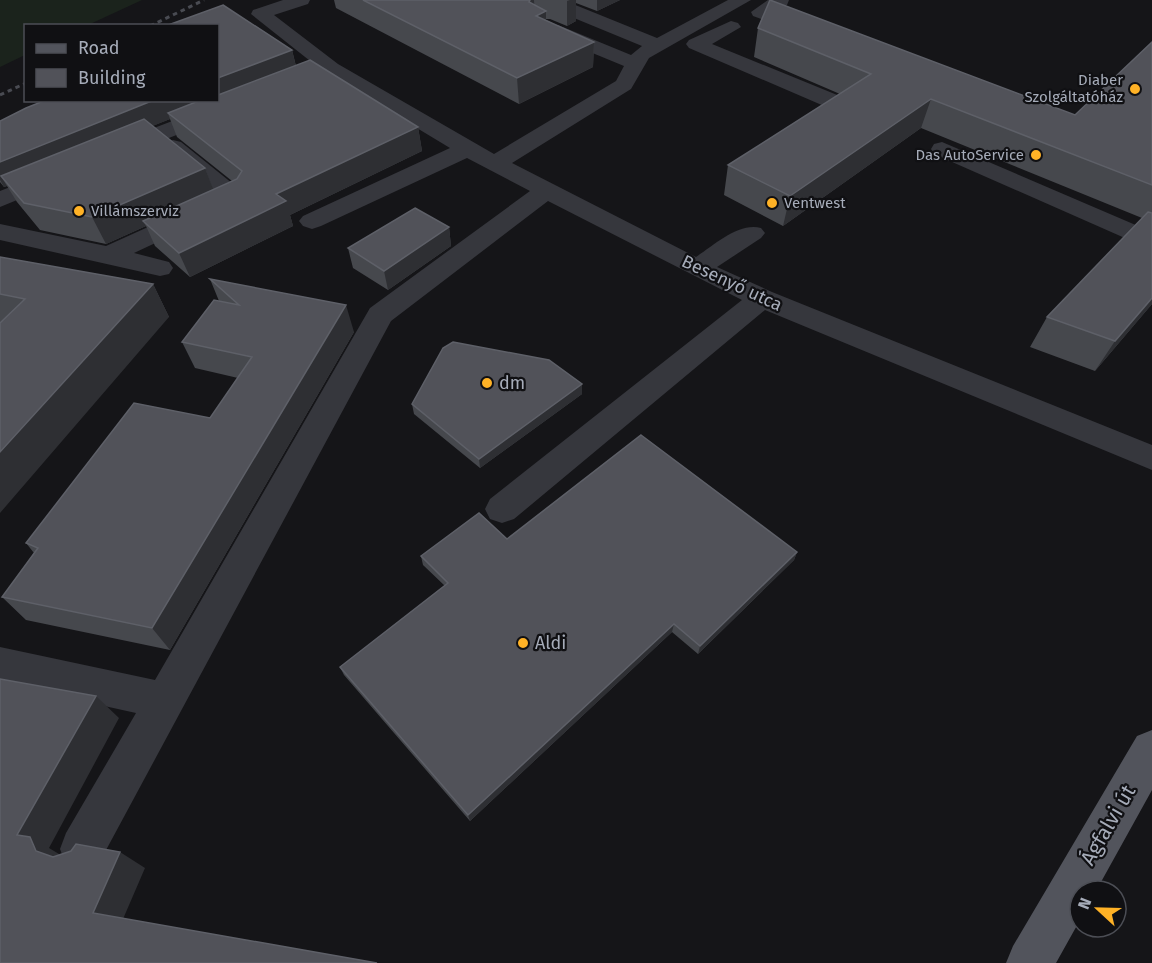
<svg xmlns="http://www.w3.org/2000/svg" width="1152" height="963" viewBox="0 0 1152 963" font-family="'Fira Sans',sans-serif">
  <style>
    .green { fill: #1b231c }
    .lines { fill: none; stroke-linecap: round; stroke-linejoin: round }
    .minor { fill: #36373d; fill-rule: evenodd }
    .major { fill: #52545c; fill-rule: evenodd }
    .rail { stroke: #494b52; stroke-width: 3; stroke-dasharray: 4.5 4; stroke-linecap: butt }
    .wall { fill: #46484d; fill-rule: evenodd }
    .shaded-wall { fill: #2e2f33 }
    .building { fill: #515259; stroke: #5e6068; stroke-width: 1.5 }
    .poi-dot { fill: #ffb226; stroke: #101013; stroke-width: 2 }
    .labels { text-anchor: middle; stroke-width: 4.5; stroke-linejoin: round; paint-order: stroke }
    .far-poi-label { font-size: 15px; fill: #a6acb9; stroke: #101013; text-anchor: end }
    .street-label { font-size: 18px; fill: #a6acb9; stroke: #101013 }
    .poi-label { font-size: 18px; fill: #a6acb9; stroke: #101013; text-anchor: start }
    .near-street-label { font-size: 21px; fill: #a6acb9; stroke: #101013 }
  </style>
  <rect width="100%" height="100%" fill="#151518"/>
  <path class="green" d="M0,0H142L88,25L26,26L25,55L0,67Z"/>
  <g class="lines">
    <path class="minor" d="M283,0H310L308,4L274,15L338,64L494,154L616,81L624,66L544,33L541,29L544,25H558L631,55L642,46L540,4L538,0H563L657,38L728,0H751L649,58L631,89L512,163L696,257C714,245 739,222 761,228L765,233L761,238L717,267L772,292L1152,445V470L765,310L514,519L502,523L490,519L485,509L490,499L742,300L548,201L391,321L98,865L82,871L66,865L60,849L66,833L136,713L0,683V647L155,680L370,308L530,191L467,158L321,226L312,229L303,226L299,221L303,216L450,148L324,72L251,14L253,10Z
      M768,0H789L787,5L775,11L813,25L816,29L806,35L753,16L751,12Z
      M731,21L738,23L741,27L712,44L847,99L850,104L847,109H831L689,48L686,44L689,40Z
      M217,104L225,106L228,111L225,116L128,154H112L109,149L112,144Z
      M173,140L181,142L248,196L245,201L134,253L169,262L173,268L169,274L160,276L0,240V224L106,246L219,195L165,152L162,147L165,142Z
      M942,142L1152,232V250L934,154L931,149L934,144Z
      M53,170L61,172L65,177L61,182L0,207V191Z"/>
    <path class="major" d="M1152,730V790L1096,891H1080V920L1056,963H1006L1013,946L1137,736Z"/>
    <path class="rail" d="M150,26L204,0
      M0,95L26,83"/>
  </g>
  <path class="wall" d="M334,0H620L597,11L576,3V21L567,26L550,19H546V20L594,42L593,67L519,104L336,8Z
    M223,5L292,50L296,66L310,60L418,127L422,151L290,215L293,226L190,277L155,246L146,226L106,244L40,230L17,202L7,186L4,187L0,182V121L26,108L46,100H218V26H171V24ZM170,119L177,137L232,181L213,190L205,168L152,126Z
    M758,28L1075,115L1152,42V304L1095,371L1030,347L1047,317L1142,218L921,128L783,226L724,195L728,165L840,94L754,57Z
    M449,227L451,246L388,290L353,268L348,248Z
    M0,257L153,284L169,317L0,322Z
    M210,279L354,332L170,650L26,620L2,597L34,553L26,543L210,418L238,378L195,368L182,342L219,301Z
    M582,384V394L480,468L414,414L412,404Z
    M507,539L797,552L794,560L698,654L672,632L470,821L344,675L340,667L445,586L423,565L421,556Z"/>
  <path class="shaded-wall" d="M530,0H534L535,19L529,2Z
    M570,0H576V21L567,26V1Z
    M597,0H620L597,11Z
    M546,11V36L536,16Z
    M594,42L593,67L519,104L517,78Z
    M292,50L297,71L174,117L168,113L170,119L9,185L1,176L7,186L4,187L0,180V162L154,100H218V78Z
    M931,99L921,128L783,226L790,196Z
    M418,127L422,151L290,215L293,226L190,277L179,253L276,194Z
    M205,168L215,194L143,221L146,226L106,244L92,217Z
    M449,227L451,246L388,290L384,271Z
    M153,284L169,317L0,513V452Z
    M1152,298V304L1095,371L1115,341Z
    M346,305L354,332L170,650L152,628Z
    M582,384V394L480,468L479,459Z
    M797,552L794,560L698,654L700,646Z
    M674,624L672,632L470,821L468,815Z
    M96,696L119,718L49,848L59,854L65,867L36,851L17,835Z
    M120,852L145,868L120,926L93,913Z"/>
  <path class="building" d="M363,0H530L529,2L546,11L536,16L594,42L517,78Z
    M770,0L1075,115L1152,42V185L931,99L790,196L728,165L871,74L758,28Z
    M223,5L292,50L218,78V26H174L171,24Z
    M310,60L418,127L276,194L286,201L179,253L143,221L237,179L242,171L168,113L201,100H218V95Z
    M46,100H154L0,162V121L26,108Z
    M144,119L205,168L92,217L24,203L1,176Z
    M415,208L449,227L384,271L348,248Z
    M1148,212L1152,213V298L1115,341L1047,317Z
    M0,257L153,284L0,452V323L25,299L0,294Z
    M210,279L346,305L152,628L2,597L38,548L26,543L134,403L210,418L252,357L182,342L214,300L239,305Z
    M453,342L549,360L582,384L479,459L412,404L443,348Z
    M641,435L797,552L700,646L674,624L468,815L340,667L448,583L421,556L479,513L507,539Z
    M0,679L96,696L17,835L30,837L36,851L53,857L71,851L76,844L120,852L93,913L377,963H0Z"/>
  <g class="poi-dot">
    <circle cx="1135" cy="89" r="6"/>
    <circle cx="1036" cy="155" r="6"/>
    <circle cx="772" cy="203" r="6"/>
    <circle cx="79" cy="211" r="6"/>
    <circle cx="487" cy="383" r="6"/>
    <circle cx="523" cy="643" r="6"/>
  </g>
  <g class="labels">
    <g class="far-poi-label">
      <text x="1123" y="85">Diaber<tspan x="1123" dy="17">Szolgáltatóház</tspan></text>
      <text x="1024" y="160">Das AutoService</text>
      <text x="784" y="208" text-anchor="start">Ventwest</text>
      <text x="91" y="216" text-anchor="start">Villámszerviz</text>
    </g>
    <g class="street-label">
      <text transform="translate(732 283) rotate(25)" y="6">Besenyő utca</text>
    </g>
    <g class="poi-label">
      <text x="499" y="389">dm</text>
      <text x="535" y="649">Aldi</text>
    </g>
    <g class="near-street-label">
      <text transform="translate(1108 825) rotate(-60)" y="7">Ágfalvi út</text>
    </g>
  </g>
  <rect x="24" y="24" width="195" height="78" fill="#101013" stroke="#4c4e55" stroke-width="1.5"/>
  <rect x="36" y="44" width="30" height="9" fill="#52545c" stroke="#4c4e55" stroke-width="1.5"/>
  <text x="78" y="54" font-size="18" fill="#a6acb9">Road</text>
  <rect x="36" y="69" width="30" height="18" fill="#515259" stroke="#4c4e55" stroke-width="1.5"/>
  <text x="78" y="84" font-size="18" fill="#a6acb9">Building</text>
  <g transform="translate(1098 909) rotate(292)"><circle r="28" fill="#101013" stroke="#4c4e55" stroke-width="1.5"/>
  <path d="M0-4.5L10 22L0 15L-10 22Z" fill="#ffb226"/>
  <text y="-9" font-size="16" font-weight="bold" text-anchor="middle" fill="#a6acb9">N</text>
  </g>
</svg>
